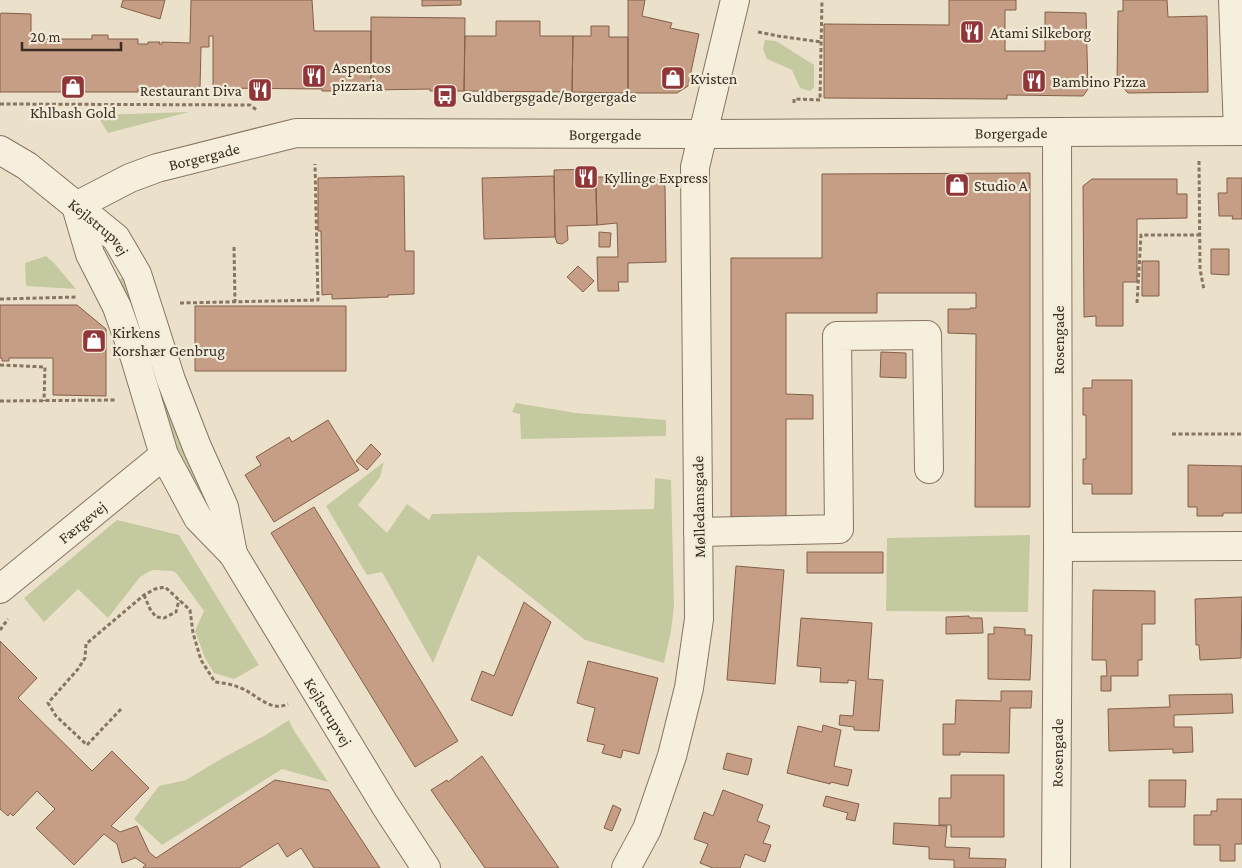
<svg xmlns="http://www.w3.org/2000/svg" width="1242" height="868" viewBox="0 0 1242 868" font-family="'Crimson Pro',serif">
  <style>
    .green { fill: #c5c9a0 }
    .building { fill: #c59e85; stroke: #845f49 }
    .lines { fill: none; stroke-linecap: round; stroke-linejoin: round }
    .minor-casing { stroke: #877461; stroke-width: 30 }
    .path { stroke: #877461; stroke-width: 3; stroke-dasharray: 4 2.5; stroke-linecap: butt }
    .minor { stroke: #f6efde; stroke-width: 28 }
    .labels { text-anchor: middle; stroke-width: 4.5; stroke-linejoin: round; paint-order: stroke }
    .poi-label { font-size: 16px; fill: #392d23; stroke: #f3ebda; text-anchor: start }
    .street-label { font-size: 16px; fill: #392d23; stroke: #f3ebda }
  </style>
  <rect width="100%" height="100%" fill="#ebe1cb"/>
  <path class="green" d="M765,40L776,41L814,65V87L810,91L800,88L792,70L767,59L763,49Z
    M189,112L108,133L97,115Z
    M46,256L54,263L76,289L26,286L25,263Z
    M127,275L218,513L211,516L177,451L160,404L149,355L131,308L118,280Z
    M516,403L576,413L666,420V436L521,439L520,414L512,412Z
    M384,462L380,477L358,505L387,533L407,504L429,520L432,514L654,509L655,478L671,480L674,605L671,631L664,663L585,640L478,555L433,663L382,572L367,575L326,506Z
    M117,520L179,535L259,665L234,679L214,673L205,658L195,631L204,611L177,574L173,571L152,570L140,577L108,618L78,589L44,622L24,598Z
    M1030,535L1028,612L886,611L887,538Z
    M289,720L293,729L328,782L282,769L162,845L134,819L159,786L186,780L219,760L264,736Z"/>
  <path class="building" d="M123,0H165L160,19L121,7Z
    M191,0H312L314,31H371V90L333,89V91H322V89L213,88V36H209V47H201L200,88H192V92H179V88H156L157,91L144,92V88H138V92H0V15L1,13L31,14V39H92V35H108V39H138V44H148V42H160L159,44H162V42L190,43Z
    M422,0H461V5L422,6Z
    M628,0H645L642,16L672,23L670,28L699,34L688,86L677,93H628Z
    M949,0H1016V10H1005V51H1045V12L1086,13L1088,89L1083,96L1007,95V99L824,98V24L949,25Z
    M1123,0H1167L1168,17L1207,16L1208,92L1128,93L1117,81L1118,11H1123Z
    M371,17L465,18L464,91H430V89L371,90Z
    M496,21H540V36H573L572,92L464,91L465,36H496Z
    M591,26H609V37H628V93L572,92L573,36H591Z
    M595,169L597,225L567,226L568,240L562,244L557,243L555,237L554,170Z
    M1030,173V507H975L976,334L948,333V309H970V308H976V293H877V313H786V394L813,395V419H786V521L731,520V258H822V174Z
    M404,176L405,251H414V294L388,295V297L332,299V294L322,295L321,231H318V178Z
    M554,176L555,237L484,239L482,178Z
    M596,177H655L665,186L666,262L628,263V282H618L619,291H598L597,257H618L617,223L597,225Z
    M1227,178H1242V219H1232L1233,216H1219L1218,193H1227Z
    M1092,179H1177V194H1187V218L1137,219V282H1123V326H1096V316L1084,317L1083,186Z
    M599,232L611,233L610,247H599Z
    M1211,249H1229V275L1211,274Z
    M1142,261H1159V296H1142Z
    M578,266L594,281L583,292L567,277Z
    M0,305H77L106,329V396L53,395V358H9V361H2V358H0Z
    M195,306H346V371H195Z
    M881,352L906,353V378L880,377Z
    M1092,380H1132V494H1092V484H1083V459H1086V415H1083V388H1092Z
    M328,420L359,470L274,522L245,475L261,465L256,457L289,437L292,442Z
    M371,444L381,454L367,470L356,461Z
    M1188,465L1242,466V513H1223V516H1197V507H1188Z
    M314,507L458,741L415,767L271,533Z
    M807,552H883V573H807Z
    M736,566L784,570L775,684L727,680Z
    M1093,590L1155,591V624H1142V660H1138V676H1111V691H1101V676H1107L1106,660H1092Z
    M1242,597L1241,658L1200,660L1199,645H1196L1195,599Z
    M524,602L551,622L512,716L471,700L482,671L494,676Z
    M969,616L970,618H982L983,633L946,634V617Z
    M801,618L872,623L868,679L883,680L879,731L854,730V727L839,725L840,715L853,716L856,681L848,680V683L820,682L821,668L797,666Z
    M994,627L1025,629V635H1032L1030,680L988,679V634H994Z
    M0,641L37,678L18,698L92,771L112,751L149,788L111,826L120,832L137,826L149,852L156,858L275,780L329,790L380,868H314L301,848L287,857L278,843L239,868H144L143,867L146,865L134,857L135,858L122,863L117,844L104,834L74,865L36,828L55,809L37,791L13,816L10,813L8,816L0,809Z
    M588,661L658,678L639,754L623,750L621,758L602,753L605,745L587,741L595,708L577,703Z
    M1001,691H1032L1031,708H1010L1009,753L960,752V755H943V724H955L956,700L1001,701Z
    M1232,694L1233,713L1174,715V727H1192L1193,752L1173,753V749L1109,751L1108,709L1170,707L1169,695Z
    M823,725L841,730L834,766L852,770L848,786L831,782L830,784L787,773L798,726L822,732Z
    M727,753L752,759L748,775L723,769Z
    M482,756L559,868H485L431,790L447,780L448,782Z
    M951,775H1004V837H951V825H939V798H951Z
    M1149,780H1186L1185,807H1149Z
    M723,790L763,805L757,821L770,826L763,843L771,845L765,862L745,854L740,868H713L700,863L708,844L694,839L704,812L713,816Z
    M826,796L859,804L855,821L846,819L848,813L823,806Z
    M1217,799H1242V844H1235V861H1220V845H1194V815H1211V811H1217Z
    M613,805L621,809L612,831L604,828Z
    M894,823L947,826L945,847L970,848L969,858L1006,859L1005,868H954V860L929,859V847L893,844Z"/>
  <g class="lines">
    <defs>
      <g id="minor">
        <path d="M1233,0L1238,131"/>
        <path id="s1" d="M0,150L27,166L116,238L137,274L171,380L197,447L224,507L233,554"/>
        <path id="s2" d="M76,206L130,178L157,168L296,133L703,134L1242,131"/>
        <path id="s3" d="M76,206L90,254L117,307L135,358L164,455L198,518L233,554L385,805L426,868"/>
        <path d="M698,532L839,529L837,336L927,335L929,469"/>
        <path d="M1058,547L1242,546"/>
        <path id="s4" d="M0,589L164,455"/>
        <path d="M626,868L647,829L672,756L689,688L699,619L695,167L735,0"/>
        <path id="s5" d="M1056,868L1058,547L1057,133"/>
      </g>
    </defs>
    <use href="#minor" class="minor-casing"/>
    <path class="path" d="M758,32L778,36L821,42
      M794,103V99L820,100L822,0
      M0,104L250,105L258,111
      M1199,161L1200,269L1204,290
      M234,247L235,302
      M0,299L77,297
      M180,303L318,300L315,164
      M1137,303L1141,235H1200
      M0,365L45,367L44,401
      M0,401L117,400
      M1172,434H1242
      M144,595L150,609L156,617L164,618L176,612L179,600
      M0,630L8,619
      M121,709L87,745L56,716L48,703L78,669L85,658L86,644L144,595L155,589L165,587L190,610L193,633L201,660L215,682C223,683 231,684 238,687C255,692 269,713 288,704"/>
    <use href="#minor" class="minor"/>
  </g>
  <defs>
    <symbol id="restaurant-square" viewBox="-11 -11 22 22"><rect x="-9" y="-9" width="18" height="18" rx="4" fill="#903639" stroke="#f3ebda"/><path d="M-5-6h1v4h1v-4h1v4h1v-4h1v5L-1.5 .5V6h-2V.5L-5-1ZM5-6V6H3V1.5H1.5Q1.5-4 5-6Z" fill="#fff"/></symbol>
    <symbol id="shop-square" viewBox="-11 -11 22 22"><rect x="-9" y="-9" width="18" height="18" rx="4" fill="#903639" stroke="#f3ebda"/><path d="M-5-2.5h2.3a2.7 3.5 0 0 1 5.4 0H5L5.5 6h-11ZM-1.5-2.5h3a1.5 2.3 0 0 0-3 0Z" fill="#fff"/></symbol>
    <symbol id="bus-square" viewBox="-11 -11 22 22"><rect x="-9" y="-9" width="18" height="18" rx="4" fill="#903639" stroke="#f3ebda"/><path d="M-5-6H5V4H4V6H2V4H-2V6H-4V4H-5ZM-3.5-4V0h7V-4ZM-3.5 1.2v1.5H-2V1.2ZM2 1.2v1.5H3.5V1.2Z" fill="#fff"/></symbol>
  </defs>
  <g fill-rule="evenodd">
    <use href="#restaurant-square" x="958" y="18" width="28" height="28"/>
    <use href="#restaurant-square" x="300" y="62" width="28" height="28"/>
    <use href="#shop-square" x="659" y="64" width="28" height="28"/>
    <use href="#restaurant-square" x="1020" y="67" width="28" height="28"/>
    <use href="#shop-square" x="59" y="73" width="28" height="28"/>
    <use href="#restaurant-square" x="246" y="76" width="28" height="28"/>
    <use href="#bus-square" x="431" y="82" width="28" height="28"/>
    <use href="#restaurant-square" x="572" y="163" width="28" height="28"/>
    <use href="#shop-square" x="943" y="171" width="28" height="28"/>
    <use href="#shop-square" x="80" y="327" width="28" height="28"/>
  </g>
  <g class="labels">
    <g class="poi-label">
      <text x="990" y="38">Atami Silkeborg</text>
      <text x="332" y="73">Aspentos<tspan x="332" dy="18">pizzaria</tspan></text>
      <text x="690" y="84">Kvisten</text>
      <text x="1052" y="87">Bambino Pizza</text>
      <text x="242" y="96" text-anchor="end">Restaurant Diva</text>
      <text x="462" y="102">Guldbergsgade/Borgergade</text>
      <text x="73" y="118" text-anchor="middle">Khlbash Gold</text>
      <text x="604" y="183">Kyllinge Express</text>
      <text x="974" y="191">Studio A</text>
      <text x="112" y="338">Kirkens<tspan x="112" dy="18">Korshær Genbrug</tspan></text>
    </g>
    <g class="street-label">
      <text dy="6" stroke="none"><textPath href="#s2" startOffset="948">Borgergade</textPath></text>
      <text dy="6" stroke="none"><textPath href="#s2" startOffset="542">Borgergade</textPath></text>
      <text dy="6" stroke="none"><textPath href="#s2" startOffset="138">Borgergade</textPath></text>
      <text dy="6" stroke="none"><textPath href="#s1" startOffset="126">Kejlstrupvej</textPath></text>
      <text transform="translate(1058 340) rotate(-90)" y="6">Rosengade</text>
      <text transform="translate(698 507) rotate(-91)" y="6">Mølledamsgade</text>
      <text dy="6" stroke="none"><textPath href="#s4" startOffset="106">Færgevej</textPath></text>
      <text dy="6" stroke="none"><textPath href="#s3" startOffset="571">Kejlstrupvej</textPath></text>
      <text dy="6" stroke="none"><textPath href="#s5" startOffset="115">Rosengade</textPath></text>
    </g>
  </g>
  <path d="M22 42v8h99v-8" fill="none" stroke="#392d23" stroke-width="2.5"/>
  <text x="30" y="42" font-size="15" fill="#392d23" stroke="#f3ebda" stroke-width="4" paint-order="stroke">20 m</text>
</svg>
